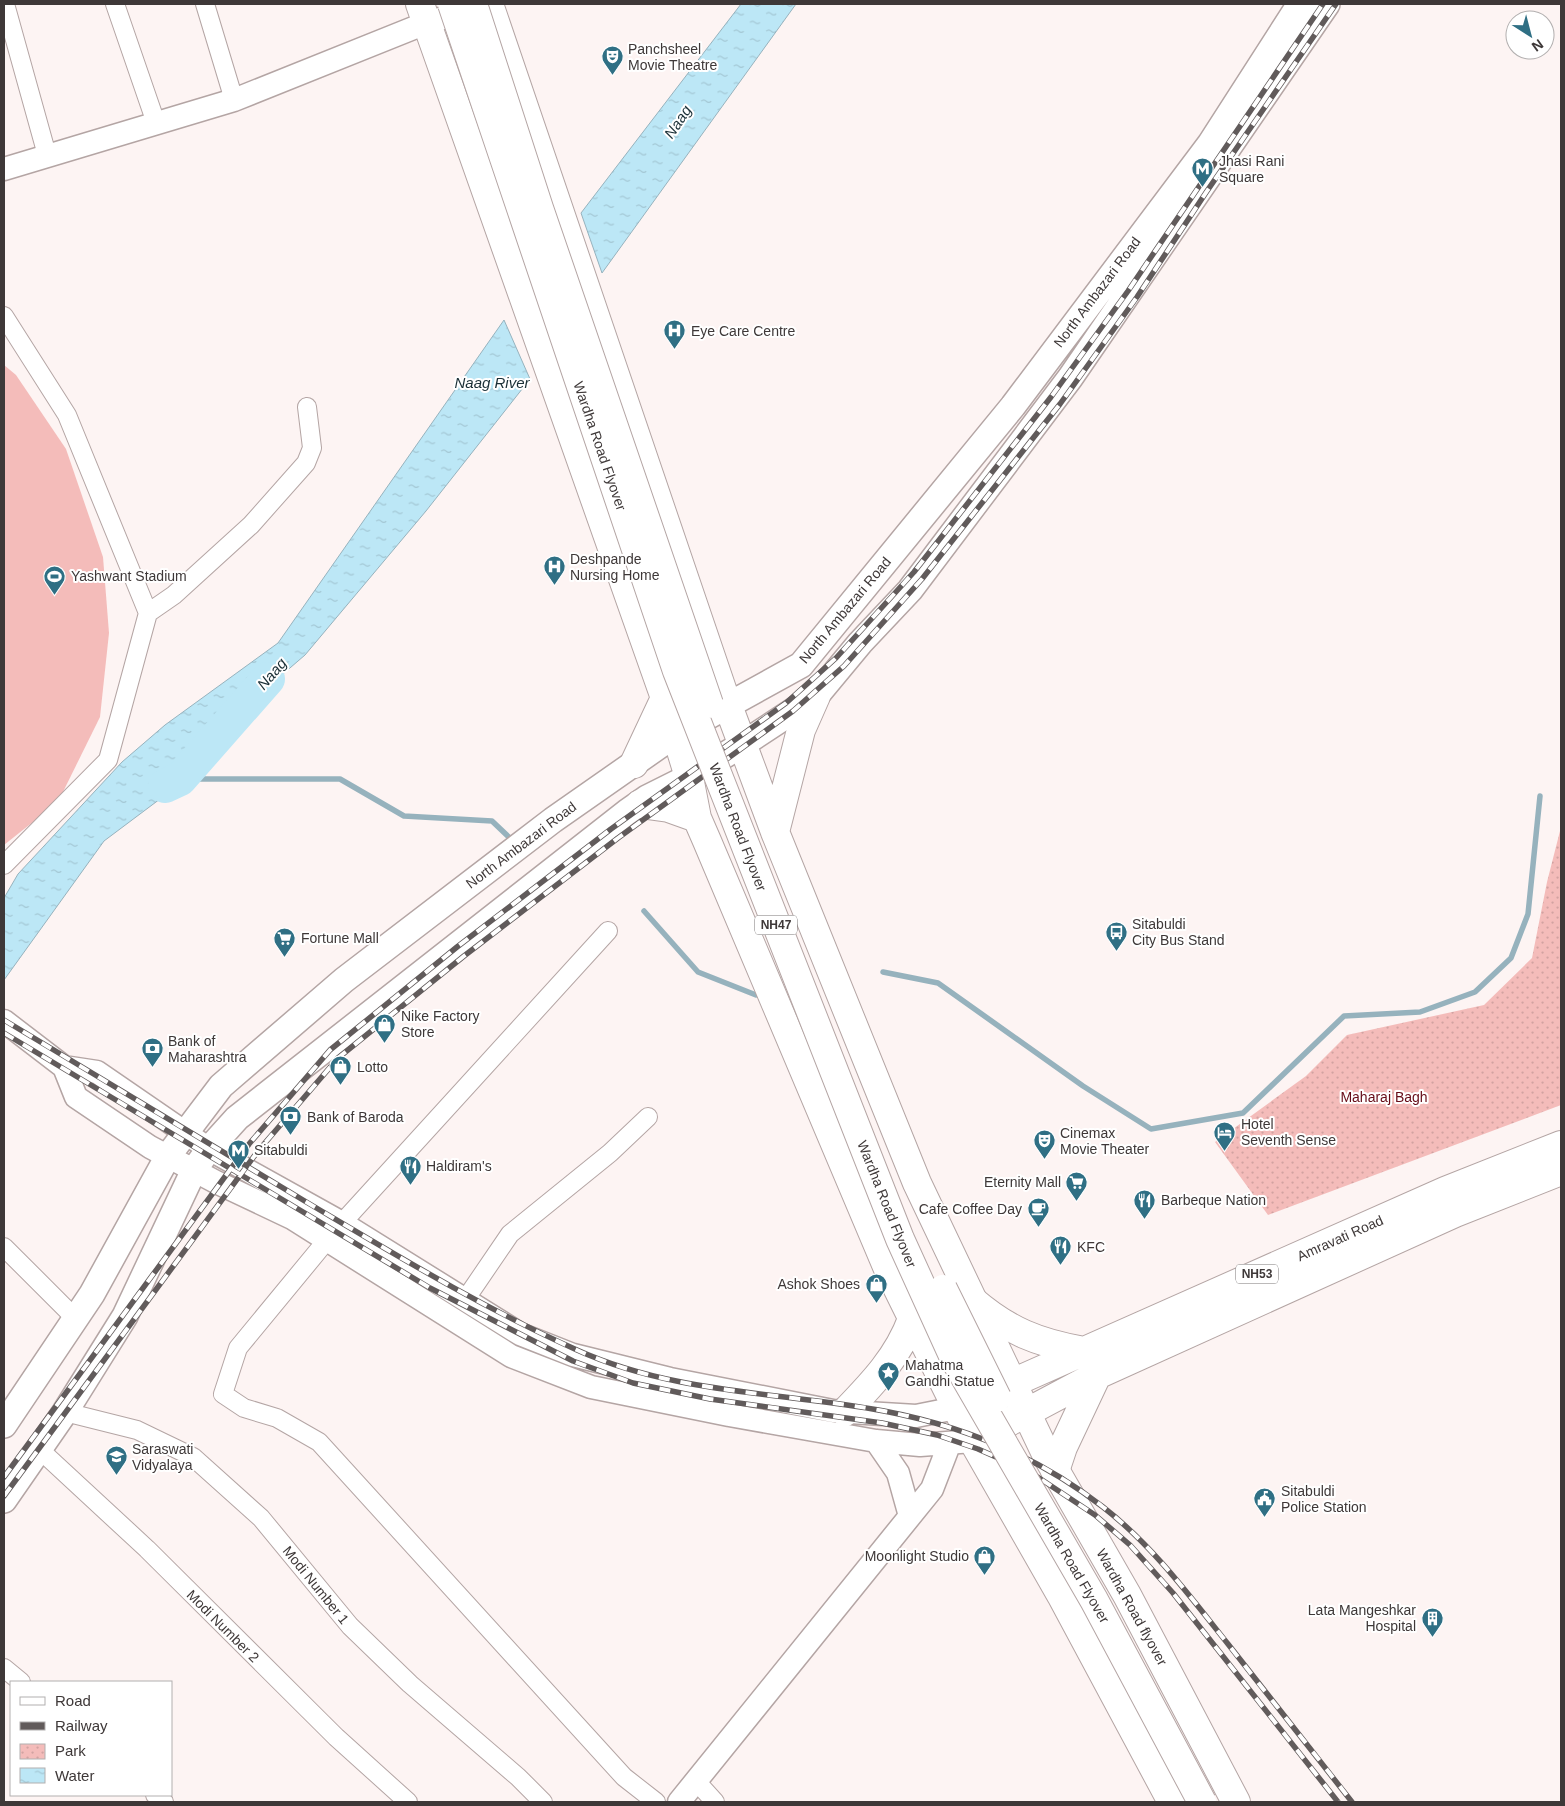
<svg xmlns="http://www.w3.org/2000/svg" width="1565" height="1806" viewBox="0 0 1565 1806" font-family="Helvetica,sans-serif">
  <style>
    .park { fill: url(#park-dots) }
    .pitch { fill: #f4bcba }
    .water { fill: url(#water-ripples); stroke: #96b2bd }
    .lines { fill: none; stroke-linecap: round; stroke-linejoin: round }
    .stream { stroke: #96b2bd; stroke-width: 5.5 }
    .river { stroke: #bce7f6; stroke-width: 34 }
    .minor-casing { stroke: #b4a5a4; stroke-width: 20 }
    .tertiary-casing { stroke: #b4a5a4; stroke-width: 25 }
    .secondary-casing { stroke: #b4a5a4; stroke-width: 28 }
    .primary-casing { stroke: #b4a5a4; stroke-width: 30 }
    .trunk-casing { stroke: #b4a5a4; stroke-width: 30 }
    .minor { stroke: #fff; stroke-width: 18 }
    .tertiary { stroke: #fff; stroke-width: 22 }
    .secondary { stroke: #fff; stroke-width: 25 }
    .primary { stroke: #fff; stroke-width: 28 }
    .trunk { stroke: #fff; stroke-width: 28 }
    .rail-casing { stroke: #615b5b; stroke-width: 5.5 }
    .rail { stroke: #fff; stroke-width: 4; stroke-dasharray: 11; stroke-linecap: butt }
    .trunk-bridge-casing { stroke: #b4a5a4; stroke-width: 30; stroke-linecap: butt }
    .trunk-bridge { stroke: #fff; stroke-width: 28 }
    .labels { text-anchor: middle; stroke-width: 4; stroke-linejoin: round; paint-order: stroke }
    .shield { fill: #fff; stroke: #787474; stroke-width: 1 }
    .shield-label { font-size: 12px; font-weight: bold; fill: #3e3838 }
    .poi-label { font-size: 14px; fill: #3e3838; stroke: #fff; text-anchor: start }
    .street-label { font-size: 14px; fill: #3e3838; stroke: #fff }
    .park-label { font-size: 14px; fill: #660c18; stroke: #fff }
    .water-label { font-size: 15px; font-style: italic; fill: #1a2f36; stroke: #fff }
  </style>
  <defs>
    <pattern id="park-dots" width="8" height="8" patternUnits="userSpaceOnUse" patternTransform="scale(1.25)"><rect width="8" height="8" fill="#f4bcba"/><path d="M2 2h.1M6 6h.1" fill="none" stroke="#d2a2a1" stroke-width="1.8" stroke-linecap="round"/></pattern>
    <pattern id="water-ripples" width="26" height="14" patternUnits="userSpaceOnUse" patternTransform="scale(1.25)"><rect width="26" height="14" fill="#bce7f6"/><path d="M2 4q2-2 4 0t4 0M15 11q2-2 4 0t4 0" fill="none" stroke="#a3c7d4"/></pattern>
  </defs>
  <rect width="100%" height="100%" fill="#fdf4f3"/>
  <path class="park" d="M1561,827V1105L1268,1215L1215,1142L1306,1076L1347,1035L1484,1005L1532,958L1547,882Z"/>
  <path class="pitch" d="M4,365L16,375L66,449L103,557L109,633L100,717L58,802L4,845Z"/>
  <path class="water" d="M741,4H796L602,273L581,213Z
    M504,320L530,379L426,511L305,655L225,724L176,787L104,841L4,980V898L18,874L122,762L165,725L278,643Z"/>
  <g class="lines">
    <path class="stream" d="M180,779H340L404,816L492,821L513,841
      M644,911L698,972L756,995
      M883,972L938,983L1083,1086L1151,1129L1243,1113L1344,1016L1420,1012L1475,992L1511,958L1528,914L1540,796"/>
    <path class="river" d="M165,786L180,779L268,679"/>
    <defs>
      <path id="minor" d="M5,4L47,155
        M115,4L156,123
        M205,4L234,100
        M4,316L67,415L148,613L108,760L4,865
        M148,613L174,595L251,525L306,463L312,448L307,407
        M342,1223L608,931
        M327,1240L238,1348L223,1394L244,1408L277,1418L319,1442L624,1777L656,1802
        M4,1247L76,1319
        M465,1300L510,1234L610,1153L648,1117
        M65,1412L137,1430L193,1457L261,1518L350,1626L410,1684L518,1777L543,1802
        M39,1449L147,1549L336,1737L408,1802
        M4,1668L21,1682
        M696,1781L715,1802
        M155,1795L164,1802"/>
      <path id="tertiary" d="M4,169L234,100L426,23L471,10
        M4,1021L64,1067L97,1072L209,1149L342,1223L520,1334L573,1355L670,1379L833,1411L916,1416L956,1408
        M64,1067L76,1097L150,1147L216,1182L292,1218L511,1356L591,1387L729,1415L876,1441L920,1445L973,1441
        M876,1441L898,1473L910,1516
        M679,1802L932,1489L949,1445"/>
      <path id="secondary" d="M4,1425L92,1294L168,1156L221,1086L344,980L553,820L676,734L801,665L1013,406L1210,144L1300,4
        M4,1500L65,1412L125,1316L194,1170L209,1149L237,1118L627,812L647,798L689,777L743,744L816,696L860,643L910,590L1070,378L1327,4"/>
      <path id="primary" d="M420,4L665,698L689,777L697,818L707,841L888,1269L973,1441L1061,1595L1172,1802
        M489,4L723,692L775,832L917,1183L1047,1456L1127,1595L1236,1802
        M634,764L665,698
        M640,804L669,808L697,818
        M775,832L801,730L816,696
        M845,1412C873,1383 898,1357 912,1319"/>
      <path id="trunk" d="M972,1300C1008,1331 1038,1343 1084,1351
        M956,1408L1445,1191L1561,1145
        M973,1441L1097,1375L1455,1213L1561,1171
        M1055,1471L1063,1447L1097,1375"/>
    </defs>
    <use href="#minor" class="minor-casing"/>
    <use href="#tertiary" class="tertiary-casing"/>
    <use href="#secondary" class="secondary-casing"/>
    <use href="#primary" class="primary-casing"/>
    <use href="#trunk" class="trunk-casing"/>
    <use href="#minor" class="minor"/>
    <use href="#tertiary" class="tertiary"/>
    <use href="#secondary" class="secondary"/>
    <use href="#primary" class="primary"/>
    <use href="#trunk" class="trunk"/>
    <defs>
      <path id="rail" d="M4,1020C105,1081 206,1142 308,1203C396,1255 483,1308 577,1350C674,1394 781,1392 884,1411C963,1426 1039,1457 1103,1507C1152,1545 1189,1595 1228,1644C1269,1697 1311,1749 1352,1802
        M4,1033L430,1288L573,1361L633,1383L710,1399L882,1423L937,1435L978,1449L1030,1472L1095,1515L1130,1545L1173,1593L1338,1802
        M4,1477L249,1144L330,1050L457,947L611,829L786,703L836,658L914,572L1051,397L1128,291L1323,4
        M4,1496L258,1151L338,1058L464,956L618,838L793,711L844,666L922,579L1060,404L1137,297L1207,191L1336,4"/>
    </defs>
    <use href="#rail" class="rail-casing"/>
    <use href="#rail" class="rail"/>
    <defs>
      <path id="trunk-bridge" d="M452,4L677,671L900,1239L955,1360L1094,1600L1202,1802
        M473,4L539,208L709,704
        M943,1289L997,1398"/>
    </defs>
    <use href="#trunk-bridge" class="trunk-bridge-casing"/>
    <use href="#trunk-bridge" class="trunk-bridge"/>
  </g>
  <defs>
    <symbol id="theatre-pin" viewBox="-11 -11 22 30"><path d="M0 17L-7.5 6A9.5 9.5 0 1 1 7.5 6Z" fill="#2f6f84" stroke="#fff"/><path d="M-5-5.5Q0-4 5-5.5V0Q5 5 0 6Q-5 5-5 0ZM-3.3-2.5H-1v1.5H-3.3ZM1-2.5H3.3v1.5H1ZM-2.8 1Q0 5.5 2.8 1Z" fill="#fff"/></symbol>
    <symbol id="metro-pin" viewBox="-11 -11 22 30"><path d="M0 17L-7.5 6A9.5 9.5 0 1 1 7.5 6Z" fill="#2f6f84" stroke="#fff"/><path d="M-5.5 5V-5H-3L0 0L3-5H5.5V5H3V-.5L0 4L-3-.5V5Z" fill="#fff"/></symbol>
    <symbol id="hospital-pin" viewBox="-11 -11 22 30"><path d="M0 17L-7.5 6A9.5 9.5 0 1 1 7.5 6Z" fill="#2f6f84" stroke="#fff"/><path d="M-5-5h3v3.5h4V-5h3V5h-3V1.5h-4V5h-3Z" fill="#fff"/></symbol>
    <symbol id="stadium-pin" viewBox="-11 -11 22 30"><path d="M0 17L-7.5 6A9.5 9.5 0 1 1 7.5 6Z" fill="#2f6f84" stroke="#fff"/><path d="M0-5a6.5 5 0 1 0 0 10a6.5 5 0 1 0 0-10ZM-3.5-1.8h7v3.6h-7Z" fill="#fff"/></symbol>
    <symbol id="bus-pin" viewBox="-11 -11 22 30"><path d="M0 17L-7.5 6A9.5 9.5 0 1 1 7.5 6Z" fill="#2f6f84" stroke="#fff"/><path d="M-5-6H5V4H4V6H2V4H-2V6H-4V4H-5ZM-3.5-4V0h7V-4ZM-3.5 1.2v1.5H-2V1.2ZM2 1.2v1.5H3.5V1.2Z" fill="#fff"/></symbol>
    <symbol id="supermarket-pin" viewBox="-11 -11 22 30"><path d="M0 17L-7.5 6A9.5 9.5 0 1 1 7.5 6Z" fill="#2f6f84" stroke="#fff"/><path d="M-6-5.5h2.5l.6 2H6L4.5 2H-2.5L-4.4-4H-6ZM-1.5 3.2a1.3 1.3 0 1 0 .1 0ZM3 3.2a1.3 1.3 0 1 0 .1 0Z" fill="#fff"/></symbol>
    <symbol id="shop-pin" viewBox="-11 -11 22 30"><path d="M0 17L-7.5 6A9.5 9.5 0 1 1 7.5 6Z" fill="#2f6f84" stroke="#fff"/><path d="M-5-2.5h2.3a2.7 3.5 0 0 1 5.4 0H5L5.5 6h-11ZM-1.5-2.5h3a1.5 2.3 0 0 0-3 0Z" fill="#fff"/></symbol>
    <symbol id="bank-pin" viewBox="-11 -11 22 30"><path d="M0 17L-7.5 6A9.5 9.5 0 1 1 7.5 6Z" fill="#2f6f84" stroke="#fff"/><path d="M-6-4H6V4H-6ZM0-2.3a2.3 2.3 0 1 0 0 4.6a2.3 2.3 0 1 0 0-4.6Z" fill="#fff"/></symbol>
    <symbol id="hotel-pin" viewBox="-11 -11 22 30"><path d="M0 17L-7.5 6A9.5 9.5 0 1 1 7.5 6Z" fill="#2f6f84" stroke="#fff"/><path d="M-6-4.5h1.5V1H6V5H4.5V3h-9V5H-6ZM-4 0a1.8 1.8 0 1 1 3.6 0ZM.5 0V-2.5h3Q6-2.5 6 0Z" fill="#fff"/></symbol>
    <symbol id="restaurant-pin" viewBox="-11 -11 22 30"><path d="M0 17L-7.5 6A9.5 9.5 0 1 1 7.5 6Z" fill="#2f6f84" stroke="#fff"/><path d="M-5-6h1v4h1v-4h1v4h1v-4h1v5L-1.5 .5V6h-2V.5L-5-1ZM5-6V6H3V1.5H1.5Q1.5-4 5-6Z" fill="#fff"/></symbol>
    <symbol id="cafe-pin" viewBox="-11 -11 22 30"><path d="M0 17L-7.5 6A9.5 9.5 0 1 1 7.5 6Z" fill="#2f6f84" stroke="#fff"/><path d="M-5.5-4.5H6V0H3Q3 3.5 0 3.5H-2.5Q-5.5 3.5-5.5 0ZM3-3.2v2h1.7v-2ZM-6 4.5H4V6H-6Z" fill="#fff"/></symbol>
    <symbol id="sight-pin" viewBox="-11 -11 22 30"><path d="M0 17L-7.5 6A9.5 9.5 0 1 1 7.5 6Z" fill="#2f6f84" stroke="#fff"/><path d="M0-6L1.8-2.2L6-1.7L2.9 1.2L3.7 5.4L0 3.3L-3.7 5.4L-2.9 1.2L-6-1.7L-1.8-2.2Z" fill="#fff"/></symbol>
    <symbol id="school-pin" viewBox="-11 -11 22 30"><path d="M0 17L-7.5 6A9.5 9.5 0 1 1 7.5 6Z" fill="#2f6f84" stroke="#fff"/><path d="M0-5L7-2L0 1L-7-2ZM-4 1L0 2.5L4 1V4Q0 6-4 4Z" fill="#fff"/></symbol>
    <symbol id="civic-pin" viewBox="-11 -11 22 30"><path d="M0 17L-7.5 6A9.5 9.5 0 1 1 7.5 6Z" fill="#2f6f84" stroke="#fff"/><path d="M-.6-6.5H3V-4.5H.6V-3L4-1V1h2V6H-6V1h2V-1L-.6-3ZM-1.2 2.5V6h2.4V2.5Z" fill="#fff"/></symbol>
    <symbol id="building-pin" viewBox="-11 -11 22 30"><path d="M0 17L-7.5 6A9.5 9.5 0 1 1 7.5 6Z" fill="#2f6f84" stroke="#fff"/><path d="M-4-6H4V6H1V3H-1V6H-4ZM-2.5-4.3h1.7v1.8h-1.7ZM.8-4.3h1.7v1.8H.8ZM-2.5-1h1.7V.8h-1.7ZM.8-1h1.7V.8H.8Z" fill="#fff"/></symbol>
  </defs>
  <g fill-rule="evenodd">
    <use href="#theatre-pin" x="600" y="44" width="25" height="34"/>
    <use href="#metro-pin" x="1190" y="156" width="25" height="34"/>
    <use href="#hospital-pin" x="662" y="318" width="25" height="34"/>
    <use href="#hospital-pin" x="542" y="554" width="25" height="34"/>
    <use href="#stadium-pin" x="42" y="564" width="25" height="34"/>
    <use href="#bus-pin" x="1104" y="920" width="25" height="34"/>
    <use href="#supermarket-pin" x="272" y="926" width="25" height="34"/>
    <use href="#shop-pin" x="372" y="1012" width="25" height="34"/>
    <use href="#bank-pin" x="140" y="1036" width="25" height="34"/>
    <use href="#shop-pin" x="328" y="1054" width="25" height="34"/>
    <use href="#bank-pin" x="278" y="1104" width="25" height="34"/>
    <use href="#hotel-pin" x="1212" y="1120" width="25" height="34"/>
    <use href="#theatre-pin" x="1032" y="1128" width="25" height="34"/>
    <use href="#metro-pin" x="226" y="1138" width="25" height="34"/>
    <use href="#restaurant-pin" x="398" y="1154" width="25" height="34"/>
    <use href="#supermarket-pin" x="1064" y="1170" width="25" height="34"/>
    <use href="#restaurant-pin" x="1132" y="1188" width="25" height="34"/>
    <use href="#cafe-pin" x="1026" y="1196" width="25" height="34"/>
    <use href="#restaurant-pin" x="1048" y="1234" width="25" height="34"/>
    <use href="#shop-pin" x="864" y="1272" width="25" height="34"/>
    <use href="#sight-pin" x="876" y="1360" width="25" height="34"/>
    <use href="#school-pin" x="104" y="1444" width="25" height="34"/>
    <use href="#civic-pin" x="1252" y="1486" width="25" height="34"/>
    <use href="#shop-pin" x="972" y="1544" width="25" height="34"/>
    <use href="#building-pin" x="1420" y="1606" width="25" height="34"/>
  </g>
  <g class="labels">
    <g class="shield">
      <rect x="755" y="915.5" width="42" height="19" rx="4"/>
      <rect x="1236" y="1264.5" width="42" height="19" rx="4"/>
    </g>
    <g class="shield-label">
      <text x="776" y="929">NH47</text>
      <text x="1257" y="1278">NH53</text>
    </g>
    <g class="poi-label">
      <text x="628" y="54">Panchsheel<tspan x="628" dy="16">Movie Theatre</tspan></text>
      <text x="1219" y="166">Jhasi Rani<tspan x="1219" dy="16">Square</tspan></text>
      <text x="691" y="336">Eye Care Centre</text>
      <text x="570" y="564">Deshpande<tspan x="570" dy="16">Nursing Home</tspan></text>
      <text x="71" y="581">Yashwant Stadium</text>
      <text x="1132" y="929">Sitabuldi<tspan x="1132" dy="16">City Bus Stand</tspan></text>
      <text x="301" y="943">Fortune Mall</text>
      <text x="401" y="1021">Nike Factory<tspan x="401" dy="16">Store</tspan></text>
      <text x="168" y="1046">Bank of<tspan x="168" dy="16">Maharashtra</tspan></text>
      <text x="357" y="1072">Lotto</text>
      <text x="307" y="1122">Bank of Baroda</text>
      <text x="1241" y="1129">Hotel<tspan x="1241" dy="16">Seventh Sense</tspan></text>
      <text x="1060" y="1138">Cinemax<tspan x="1060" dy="16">Movie Theater</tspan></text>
      <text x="254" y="1155">Sitabuldi</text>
      <text x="426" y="1171">Haldiram's</text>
      <text x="1061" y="1187" text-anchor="end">Eternity Mall</text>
      <text x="1161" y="1205">Barbeque Nation</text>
      <text x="1022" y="1214" text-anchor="end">Cafe Coffee Day</text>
      <text x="1077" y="1252">KFC</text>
      <text x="860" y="1289" text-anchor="end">Ashok Shoes</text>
      <text x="905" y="1370">Mahatma<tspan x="905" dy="16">Gandhi Statue</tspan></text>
      <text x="132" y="1454">Saraswati<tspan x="132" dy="16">Vidyalaya</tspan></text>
      <text x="1281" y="1496">Sitabuldi<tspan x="1281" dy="16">Police Station</tspan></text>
      <text x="969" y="1561" text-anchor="end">Moonlight Studio</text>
      <text x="1416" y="1615" text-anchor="end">Lata Mangeshkar<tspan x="1416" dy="16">Hospital</tspan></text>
    </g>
    <g class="street-label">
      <text transform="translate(1097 292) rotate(-53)" y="5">North Ambazari Road</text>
      <text transform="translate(600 446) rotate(71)" y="5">Wardha Road Flyover</text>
      <text transform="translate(845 610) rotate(-50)" y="5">North Ambazari Road</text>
      <text transform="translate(738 827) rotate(69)" y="5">Wardha Road Flyover</text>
      <text transform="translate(521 845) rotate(-37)" y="5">North Ambazari Road</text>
      <text transform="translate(887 1204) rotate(68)" y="5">Wardha Road Flyover</text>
      <text transform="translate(1340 1238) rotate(-24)" y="5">Amravati Road</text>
      <text transform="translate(1072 1563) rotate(60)" y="5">Wardha Road Flyover</text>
      <text transform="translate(316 1585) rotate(51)" y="5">Modi Number 1</text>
      <text transform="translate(1132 1607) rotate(61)" y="5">Wardha Road flyover</text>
      <text transform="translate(223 1626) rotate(45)" y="5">Modi Number 2</text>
    </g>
    <g class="park-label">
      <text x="1384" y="1102">Maharaj Bagh</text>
    </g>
    <g class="water-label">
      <text transform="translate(678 122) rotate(-56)" y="5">Naag</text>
      <text x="492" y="388">Naag River</text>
      <text transform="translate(272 674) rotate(-49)" y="5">Naag</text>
    </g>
  </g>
  <rect width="1565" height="1806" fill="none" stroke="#3e3838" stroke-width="10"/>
  <rect x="10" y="1681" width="162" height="115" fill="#ffffff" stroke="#b2afaf"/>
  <rect x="20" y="1697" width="25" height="8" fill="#ffffff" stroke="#b2afaf"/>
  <text x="55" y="1706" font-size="15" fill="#3e3838">Road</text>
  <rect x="20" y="1722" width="25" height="8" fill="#615b5b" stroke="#b2afaf"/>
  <text x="55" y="1731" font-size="15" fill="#3e3838">Railway</text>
  <rect x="20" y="1744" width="25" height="15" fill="url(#park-dots)" stroke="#b2afaf"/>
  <text x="55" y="1756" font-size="15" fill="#3e3838">Park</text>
  <rect x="20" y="1768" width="25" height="15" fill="url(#water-ripples)" stroke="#b2afaf"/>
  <text x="55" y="1781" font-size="15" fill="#3e3838">Water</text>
  <g transform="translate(1530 35) rotate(144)"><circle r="24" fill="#ffffff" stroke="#b2afaf"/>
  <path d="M0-4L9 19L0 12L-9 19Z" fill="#2f6f84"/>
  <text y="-8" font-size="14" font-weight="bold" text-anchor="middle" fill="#3e3838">N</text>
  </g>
</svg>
